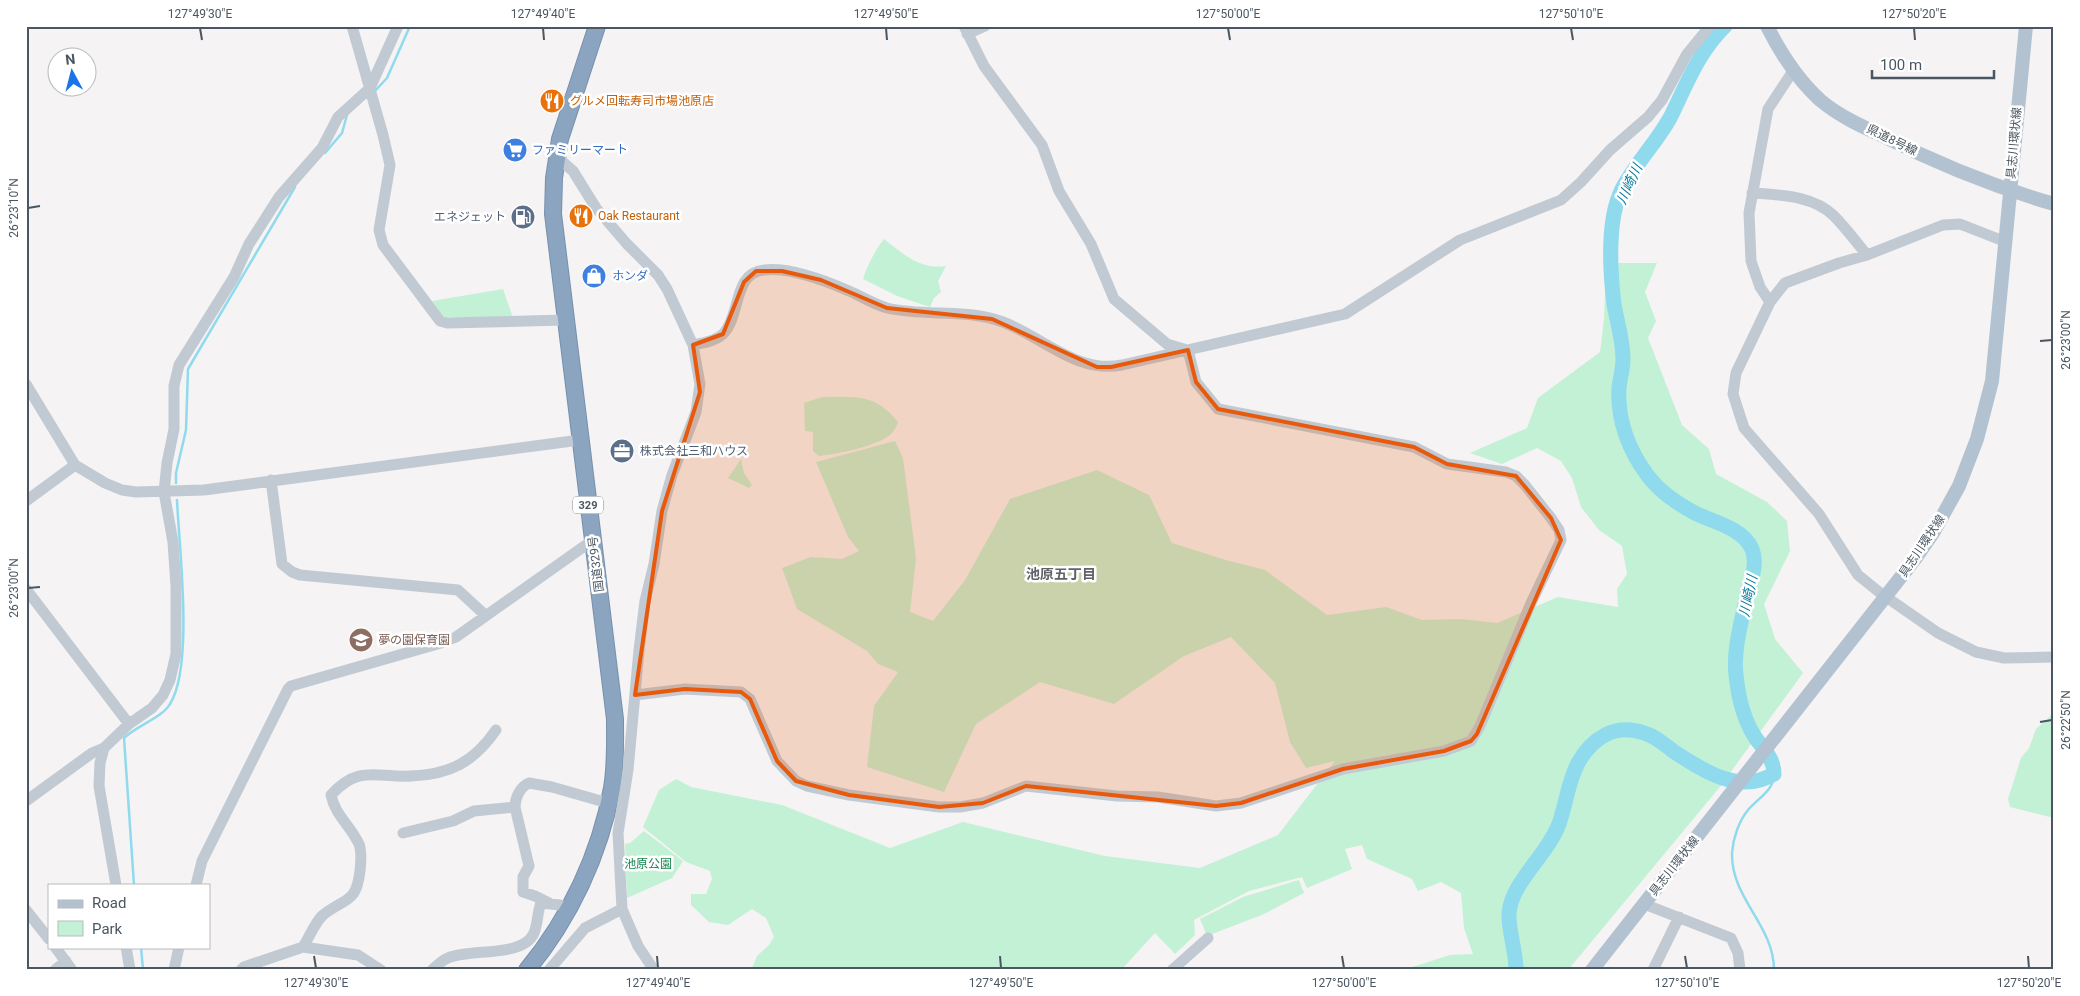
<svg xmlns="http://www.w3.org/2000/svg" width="2080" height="996" viewBox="0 0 2080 996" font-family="Roboto,'Noto Sans JP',sans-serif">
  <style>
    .green { fill: #c3f1d5 }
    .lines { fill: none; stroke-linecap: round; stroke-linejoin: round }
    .stream { stroke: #90daee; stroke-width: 2.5 }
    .river { stroke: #90daee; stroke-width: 15 }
    .highway-casing { stroke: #7690ad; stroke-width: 18 }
    .minor { stroke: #c1cad2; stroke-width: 11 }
    .major { stroke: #b3c2d1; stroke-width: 14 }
    .highway { stroke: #8ba5c1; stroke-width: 16 }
    .marked { fill: #e8590c; fill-opacity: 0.2; stroke: #e8590c; stroke-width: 4; stroke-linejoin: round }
    .ticks { fill: none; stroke: #4a5661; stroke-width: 2 }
    .labels { text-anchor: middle; stroke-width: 5; stroke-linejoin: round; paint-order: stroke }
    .shield { fill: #fff; stroke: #808990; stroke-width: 1 }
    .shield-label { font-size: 11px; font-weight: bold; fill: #4a5661 }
    .food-label { font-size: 12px; fill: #c56008; stroke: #fff; text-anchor: start }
    .street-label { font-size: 12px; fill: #4a5661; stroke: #fff }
    .shop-label { font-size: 12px; fill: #366cbe; stroke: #fff; text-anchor: start }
    .service-label { font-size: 12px; fill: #4e5e75; stroke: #fff; text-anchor: end }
    .education-label { font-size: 12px; fill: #785e54; stroke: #fff; text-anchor: start }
    .park-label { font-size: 12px; fill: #17864f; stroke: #fff }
    .water-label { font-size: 14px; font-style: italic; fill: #0c7c9b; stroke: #fff }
    .neighbourhood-label { font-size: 14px; font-weight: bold; fill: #5f6368; stroke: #fff }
    .neatline { fill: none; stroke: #4a5661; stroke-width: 2 }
    .ticks-label { font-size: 12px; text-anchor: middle; fill: #4a5661 }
  </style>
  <rect width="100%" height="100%" fill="#f5f3f3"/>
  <path class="green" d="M884,239C903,254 920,270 946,266L938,281L941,292L934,298L930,307L897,296L863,279C868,264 874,252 884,239Z
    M1606,263H1657L1645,292L1656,321L1648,338L1682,425L1709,449L1716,474L1767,502L1787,521L1790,551L1764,604L1775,639L1803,673L1719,788L1568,970H1403L1450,955L1473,954L1464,928L1461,893L1441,882L1418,891L1412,879L1367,859L1362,845L1345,849L1352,869L1307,888L1302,877L1249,891L1194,920L1195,935L1175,954L1155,933L1121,970H751L757,956L769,945L774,937L766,918L752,909L728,925L709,922L691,905V894H706L712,879L710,871L686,862L643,827L659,790L676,779L691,787L782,805L890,848L963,822L1105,856L1200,868L1278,835L1335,761L1306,768L1290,742L1275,683L1231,637L1184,656L1114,704L1040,682L976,724L944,792L867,767L874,706L898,672L878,664L867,651L797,609L782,568L811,557L842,559L859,551L848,537L816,462L895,441L903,458L916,558L910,612L933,621L965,580L1010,499L1097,470L1149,495L1172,543L1226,560L1265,570L1327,615L1386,607L1422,620L1461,619L1497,623L1558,597L1618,607L1617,589L1627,574L1622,546L1599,530L1581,507L1572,478L1561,461L1537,448L1502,464L1470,453L1527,428L1538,398L1600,352L1604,319Z
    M503,289L513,318L443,317L432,301Z
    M822,397C855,397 875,393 898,422C897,425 895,429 893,432C881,446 837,454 819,456L813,451V432L805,431L804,403Z
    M741,459L744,473L752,485L749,488L728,478Z
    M2054,713V818L2010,807L2008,799L2021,758L2029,748L2036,729Z
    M644,831L683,861L672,878L627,898L625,844L630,843Z
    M1299,880L1304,893L1264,914L1207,936L1200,919L1243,897Z"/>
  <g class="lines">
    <path class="stream" d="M374,92L387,78L410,26
      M325,153L342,133L347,115
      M176,483V473L186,430L188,369L295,187
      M134,885L124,738C136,726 162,718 170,704C194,666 179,547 177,500
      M141,947L143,970
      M1774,970C1774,925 1731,899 1732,853C1733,838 1739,821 1748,810C1758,798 1774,791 1774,774"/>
    <path class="river" d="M1516,970C1516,950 1508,930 1509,913C1512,881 1547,856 1559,824C1566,804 1568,782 1578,763C1592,738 1615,723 1644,733C1655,736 1664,744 1673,751C1702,770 1739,795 1774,774C1774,758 1763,749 1755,737C1744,720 1738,695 1736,675C1733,649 1742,620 1747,595C1751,580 1758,564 1752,549C1743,528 1713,522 1695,513C1678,504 1660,492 1648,476C1629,451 1617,420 1619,388C1620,378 1623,369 1623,359C1623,340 1617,322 1614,304C1610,271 1607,219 1622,189C1636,163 1656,143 1670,118C1686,86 1698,52 1725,26"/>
    <defs>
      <path id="highway" d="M527,970C570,918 600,854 612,788C616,765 615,742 615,719L553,214L554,178L560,139L597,26"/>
    </defs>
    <use href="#highway" class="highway-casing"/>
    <path class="minor" d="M352,26L383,135L390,165L379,230L383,245L440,321L447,323L565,320
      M964,26L984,66L1042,145L1059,191L1091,244L1114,299L1167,344L1187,350
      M967,34L985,26
      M557,157L573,171L596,208L627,244L658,275L667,289L693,345L700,384L696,412L672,475L662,511L654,564L645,601L639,650L628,770L618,833L622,909L638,946L654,970
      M1752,193C1779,195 1813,195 1834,216C1846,228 1856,242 1867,255
      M2006,242L1960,224L1943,225L1867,255L1839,263L1785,283L1770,302L1736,373L1733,394L1744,428L1819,514L1858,575L1879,592L1938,633L1976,652L2004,658L2054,657
      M1770,302L1760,287L1751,261L1749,213L1768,109L1793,71
      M693,345C702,343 717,341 724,333C741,314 733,273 764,270C788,267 826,281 849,291C861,296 873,304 887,308C925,317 966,308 1003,322C1043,337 1077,374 1122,365L1345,314L1460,240L1561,200L1581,182L1610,150L1648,117L1662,100L1687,54L1710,26
      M26,384L75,465L105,483L122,490L136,492L204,490L580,440
      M271,480L282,564L292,572L300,575L458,590L485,615
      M26,501L75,465
      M26,589L129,724
      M635,695L685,689L741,692L750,699L777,761L796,781L807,786L849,795L939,807H960L983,803L1026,786L1117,796L1158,797L1216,806L1241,803L1343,769L1444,751L1471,741L1480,726L1531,603L1561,540L1559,530L1551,518L1524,484L1516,476L1506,472L1447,464L1414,447L1218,409L1196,382L1188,350
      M26,801L92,753L104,748
      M403,833L453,821L474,811L515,807
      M116,885L99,786L100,763L104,748L129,724L152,708L163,695L170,680L176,654V586L173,542L164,492L167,463L174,429V386L179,365L234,277L249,244L279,197L322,148L338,117L370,88L398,26
      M196,885L202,861L288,689L291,686L441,643L456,637L593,540
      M549,903L535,896L523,892V877L529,866L515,807C515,798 520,787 529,783L552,787L608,803
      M1644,904L1731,938L1738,953L1740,970
      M26,910L49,939
      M55,947L72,970
      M126,947L130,970
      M303,947C309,938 315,922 323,915C346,897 356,904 360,871C361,862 362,852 359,844C350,825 335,815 331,795C359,764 377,778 411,776C449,775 474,762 496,730
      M55,970L66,961
      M174,970L179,947
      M241,970L244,967L303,947L358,955L381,970
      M432,970C437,966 442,960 448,958C471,948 523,958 534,933C538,924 537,913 541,903L560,905L568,909
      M549,970L585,928L622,909
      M1172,970L1208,938
      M1653,970L1679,917"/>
    <path class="major" d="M1767,26C1781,54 1797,79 1820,100C1839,116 1861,126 1883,136C1938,164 1995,187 2054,204
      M1592,970L1915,559L1933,533L1959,486L1977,439L1992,381L2026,26"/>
    <use href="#highway" class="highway"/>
  </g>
  <path class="marked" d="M756,271H782L821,280L887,308L992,319L1097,367H1111L1188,350L1196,382L1218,409L1414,447L1447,464L1516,476L1551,518L1561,540L1477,734L1471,741L1444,751L1343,769L1241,803L1216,806L1026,786L983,803L939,807L849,795L796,781L777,761L750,699L741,692L685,689L635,695L662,511L700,392L693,345L723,334L744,282Z"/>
  <path class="ticks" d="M200,28L202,40M543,28L544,40M886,28L887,40M1228,28L1230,40M1571,28L1573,40M1914,28L1915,40M28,208L40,206M2040,341L2052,340M28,588L40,587M2040,722L2052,720M314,956L316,968M657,956L658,968M1000,956L1001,968M1342,956L1344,968M1685,956L1687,968M2028,956L2029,968"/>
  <defs>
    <symbol id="restaurant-disc" viewBox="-11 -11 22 22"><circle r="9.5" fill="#e8710a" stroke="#fff"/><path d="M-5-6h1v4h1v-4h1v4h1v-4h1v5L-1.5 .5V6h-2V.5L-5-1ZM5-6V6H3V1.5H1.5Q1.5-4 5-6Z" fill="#fff"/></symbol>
    <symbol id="supermarket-disc" viewBox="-11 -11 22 22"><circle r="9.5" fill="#3f7fe0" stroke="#fff"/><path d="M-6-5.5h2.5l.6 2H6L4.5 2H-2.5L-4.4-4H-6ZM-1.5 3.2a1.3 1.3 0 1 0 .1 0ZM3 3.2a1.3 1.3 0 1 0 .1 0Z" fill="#fff"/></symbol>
    <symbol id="fuel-disc" viewBox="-11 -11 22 22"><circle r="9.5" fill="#5c6f8a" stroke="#fff"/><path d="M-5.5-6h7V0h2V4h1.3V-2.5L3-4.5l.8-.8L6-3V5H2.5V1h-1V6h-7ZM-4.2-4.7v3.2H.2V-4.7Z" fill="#fff"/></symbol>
    <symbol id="shop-disc" viewBox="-11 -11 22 22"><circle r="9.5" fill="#3f7fe0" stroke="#fff"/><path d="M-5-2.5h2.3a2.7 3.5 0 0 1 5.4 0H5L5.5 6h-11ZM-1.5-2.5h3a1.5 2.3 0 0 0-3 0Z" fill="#fff"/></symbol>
    <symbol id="office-disc" viewBox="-11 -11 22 22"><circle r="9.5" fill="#5c6f8a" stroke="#fff"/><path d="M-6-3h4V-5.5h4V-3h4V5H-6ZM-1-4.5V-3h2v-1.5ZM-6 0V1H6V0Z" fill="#fff"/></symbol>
    <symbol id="school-disc" viewBox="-11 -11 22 22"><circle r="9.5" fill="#8d6e63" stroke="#fff"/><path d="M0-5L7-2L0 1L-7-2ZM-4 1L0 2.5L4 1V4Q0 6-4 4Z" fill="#fff"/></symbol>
  </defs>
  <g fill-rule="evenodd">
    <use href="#restaurant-disc" x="538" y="87" width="28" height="28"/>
    <use href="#supermarket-disc" x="501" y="136" width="28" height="28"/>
    <use href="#restaurant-disc" x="567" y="202" width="28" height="28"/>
    <use href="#fuel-disc" x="509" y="203" width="28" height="28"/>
    <use href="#shop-disc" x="580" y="262" width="28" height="28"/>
    <use href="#office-disc" x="608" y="437" width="28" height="28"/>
    <use href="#school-disc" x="347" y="626" width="28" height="28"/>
  </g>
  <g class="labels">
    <rect class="shield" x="573" y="496.5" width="30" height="17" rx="4"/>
    <g class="shield-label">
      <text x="588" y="509">329</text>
    </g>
    <g class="food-label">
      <text x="570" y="105">グルメ回転寿司市場池原店</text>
      <text x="598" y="220">Oak Restaurant</text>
    </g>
    <g class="street-label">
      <text transform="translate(1892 140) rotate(26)" y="4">県道8号線</text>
      <text transform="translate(2014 143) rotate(-85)" y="4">具志川環状線</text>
      <text transform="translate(1922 546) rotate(-56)" y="4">具志川環状線</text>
      <text transform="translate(596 564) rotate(-97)" y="4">国道329号</text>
      <text transform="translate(1674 866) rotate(-52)" y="4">具志川環状線</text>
    </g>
    <g class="shop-label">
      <text x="532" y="154">ファミリーマート</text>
      <text x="612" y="280">ホンダ</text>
    </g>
    <g class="service-label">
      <text x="506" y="221">エネジェット</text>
      <text x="640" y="455" text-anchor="start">株式会社三和ハウス</text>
    </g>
    <g class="education-label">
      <text x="378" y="644">夢の園保育園</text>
    </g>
    <g class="park-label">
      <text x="648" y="868">池原公園</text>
    </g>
    <g class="water-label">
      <text transform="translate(1629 184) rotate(-65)" y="5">川崎川</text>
      <text transform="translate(1748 596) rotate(-78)" y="5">川崎川</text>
    </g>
    <g class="neighbourhood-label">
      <text x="1061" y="579">池原五丁目</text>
    </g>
  </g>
  <rect width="2080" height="996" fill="none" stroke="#ffffff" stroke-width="55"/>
  <rect x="48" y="884" width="162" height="65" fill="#ffffff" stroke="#b7bbc0"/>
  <rect x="58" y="900" width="25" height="8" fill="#b3c2d1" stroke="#b7bbc0"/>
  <text x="92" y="908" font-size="15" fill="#4a5661">Road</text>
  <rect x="58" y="921" width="25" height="15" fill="#c3f1d5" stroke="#b7bbc0"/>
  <text x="92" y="934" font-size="15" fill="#4a5661">Park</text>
  <g transform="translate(72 72) rotate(353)"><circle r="24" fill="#ffffff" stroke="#b7bbc0"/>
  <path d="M0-4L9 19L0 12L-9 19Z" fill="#1a73e8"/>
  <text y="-8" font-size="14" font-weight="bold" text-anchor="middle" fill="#4a5661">N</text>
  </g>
  <path d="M1872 70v8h122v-8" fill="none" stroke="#4a5661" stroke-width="2.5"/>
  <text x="1880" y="70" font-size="15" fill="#4a5661" stroke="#ffffff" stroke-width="4" paint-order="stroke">100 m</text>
  <rect x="28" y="28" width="2024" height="940" class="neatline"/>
  <g class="ticks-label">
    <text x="200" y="18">127°49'30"E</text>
    <text x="543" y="18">127°49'40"E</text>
    <text x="886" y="18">127°49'50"E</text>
    <text x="1228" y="18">127°50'00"E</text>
    <text x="1571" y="18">127°50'10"E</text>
    <text x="1914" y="18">127°50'20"E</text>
    <text transform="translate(14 208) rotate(-90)" y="4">26°23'10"N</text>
    <text transform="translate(2066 340) rotate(-90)" y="4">26°23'00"N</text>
    <text transform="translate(14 588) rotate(-90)" y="4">26°23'00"N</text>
    <text transform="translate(2066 720) rotate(-90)" y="4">26°22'50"N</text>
    <text x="316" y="987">127°49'30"E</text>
    <text x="658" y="987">127°49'40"E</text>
    <text x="1001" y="987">127°49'50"E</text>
    <text x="1344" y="987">127°50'00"E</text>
    <text x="1687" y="987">127°50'10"E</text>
    <text x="2029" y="987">127°50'20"E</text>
  </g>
</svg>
